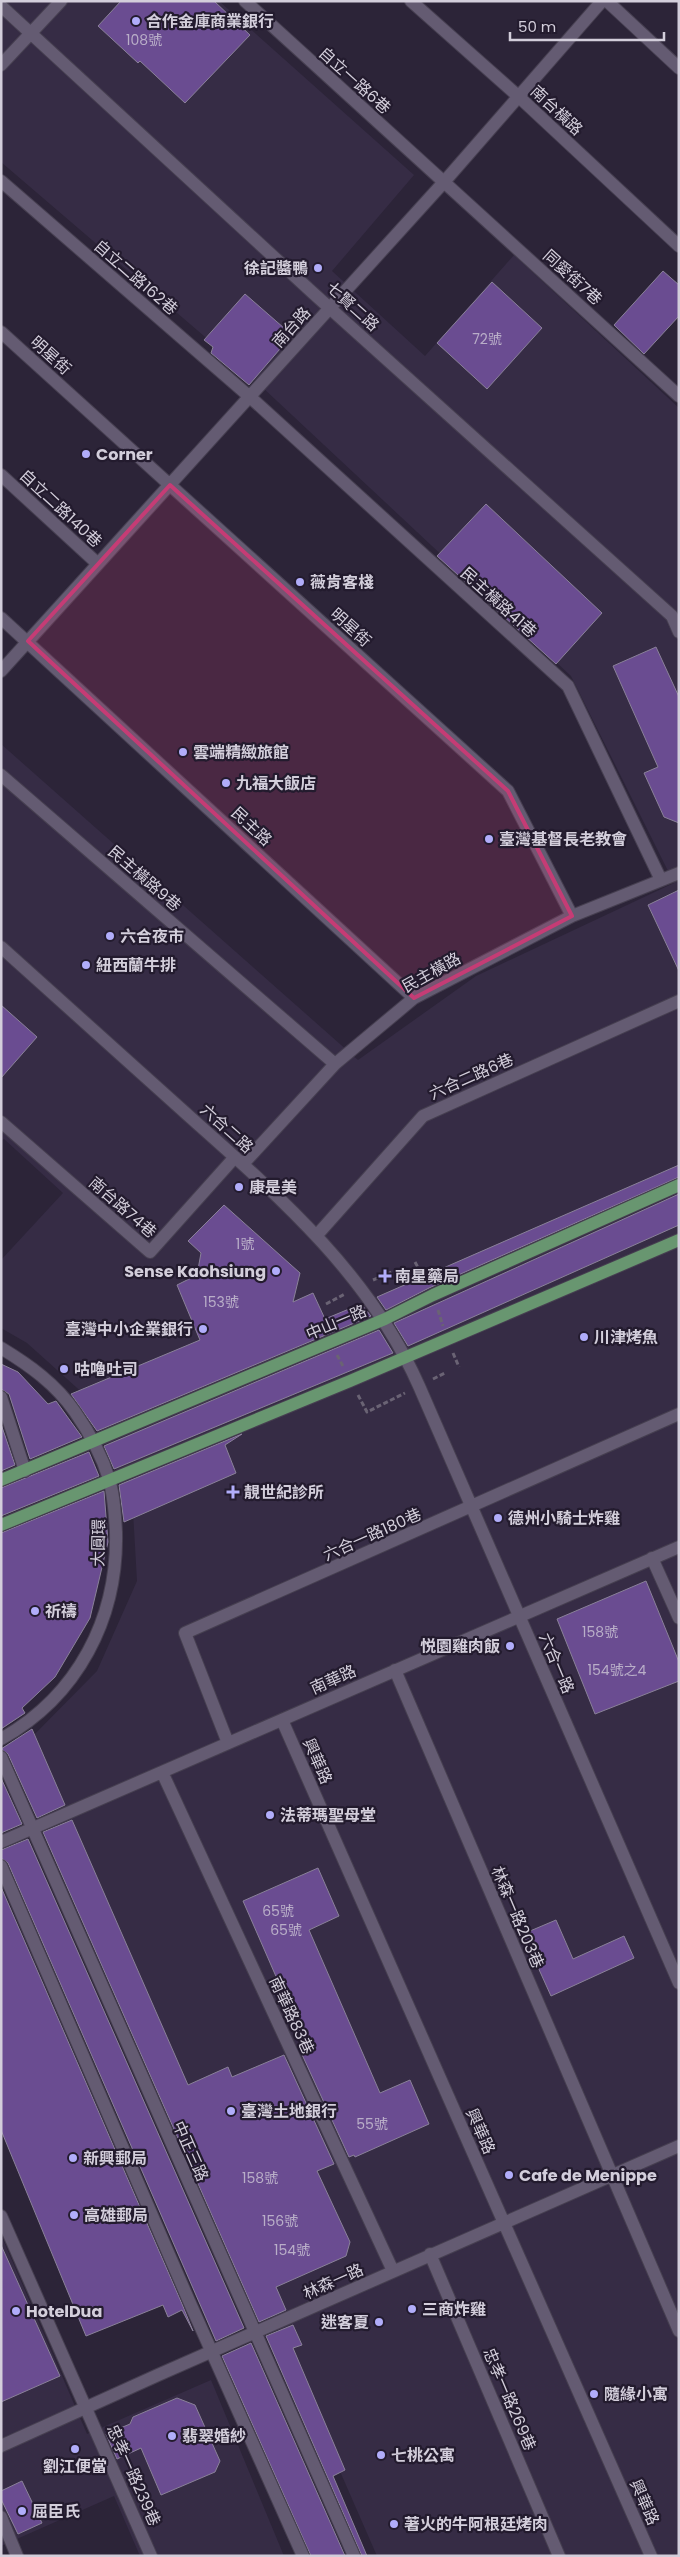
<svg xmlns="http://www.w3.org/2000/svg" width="680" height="2557" viewBox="0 0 680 2557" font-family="Poppins,'Noto Sans TC',sans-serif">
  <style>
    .built { fill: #362c45 }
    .building { fill: #6a4c91; stroke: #8a8199 }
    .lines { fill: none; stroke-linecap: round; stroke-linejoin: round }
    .minor-casing { stroke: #463f50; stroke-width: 14 }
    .major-casing { stroke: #463f50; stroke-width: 14 }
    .path { stroke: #6a6374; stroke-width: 3; stroke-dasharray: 5 2.5; stroke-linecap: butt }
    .minor { stroke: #645b72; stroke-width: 12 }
    .major { stroke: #689670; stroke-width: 12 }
    .marked { fill: #c53c75; fill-opacity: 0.2; stroke: #c53c75; stroke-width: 4; stroke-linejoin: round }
    .poi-dot { fill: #b1adfa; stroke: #231b2e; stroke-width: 2 }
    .labels { text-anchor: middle; stroke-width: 4.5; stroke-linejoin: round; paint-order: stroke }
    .number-label { font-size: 14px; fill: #b9aec8 }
    .poi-label { font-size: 16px; font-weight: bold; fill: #d3cedb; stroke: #231b2e; text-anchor: start }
    .street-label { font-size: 16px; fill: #d3cedb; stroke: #231b2e }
  </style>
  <rect width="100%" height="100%" fill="#2c2438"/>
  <path class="built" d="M1,1H219L414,175L332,271L425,356L514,255L679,408V2556H377L66,1844L50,1794L26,1743L97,1671L137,1581L133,1511L86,1396L27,1343L1,1328V1260L63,1193L4,1139L1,1141V744L358,1060L476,976L674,883L571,676L246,372L1,162Z
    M1,2235L87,2434L211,2380L284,2556H140L114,2496L1,2546Z"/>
  <path class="building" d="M121,1H214L250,35L185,103L140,61L138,63L98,26Z
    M663,271L679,285V316L644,354L614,325Z
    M492,282L542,328L487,389L437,343Z
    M245,294L292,335L249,385L211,353L213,347L204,340Z
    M486,504L602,613L556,664L437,556Z
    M656,647L679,697V823L664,817L644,773L658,767L613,666Z
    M679,890V971L648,905Z
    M1,1005L37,1037L1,1078Z
    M679,1165V1177L429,1288L386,1310L377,1297Z
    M679,1194V1225L408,1346L394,1323Z
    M224,1205L300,1273L293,1302L313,1293L325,1319L361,1304L371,1316L97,1431L71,1394L200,1340L177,1285L197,1275L201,1253L188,1241Z
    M379,1330L393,1353L114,1469L104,1446Z
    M1,1364L18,1372L48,1404L56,1401L82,1437L30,1459L9,1394L1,1389Z
    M1,1424L15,1465L1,1471Z
    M242,1434L225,1445L236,1473L124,1522L119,1485Z
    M89,1452L99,1476L1,1516V1488Z
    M104,1491L108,1542L90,1618L55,1677L22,1708L25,1713L1,1729V1533Z
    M646,1581L679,1662V1681L595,1714L557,1619Z
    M32,1729L65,1805L37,1818L8,1754L1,1749Z
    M1,1778L22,1824L1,1833Z
    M72,1820L188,2085L228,2067L232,2077L284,2055L334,2164L317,2171L350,2242L346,2256L276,2287L286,2310L259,2322L43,1832Z
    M28,1839L244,2328L216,2341L8,1863L1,1858V1850Z
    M318,1868L339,1916L309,1930L380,2093L410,2080L429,2124L355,2157L354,2155L349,2157L299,2048L306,2045L243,1901Z
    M1,1887L182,2304L193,2331L182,2310L168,2317L163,2305L86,2336L1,2130Z
    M556,1920L573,1959L624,1936L634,1958L551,1996L523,1934Z
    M1,2245L60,2376L1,2402Z
    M293,2325L302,2345L293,2348L345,2470L333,2476L367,2556H362L266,2336Z
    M251,2343L345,2556H311L222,2356Z
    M177,2398L195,2405L220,2461L215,2472L161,2495L141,2448L117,2459L106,2434L130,2424L133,2417Z
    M22,2481L42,2523L18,2534L1,2499V2491Z"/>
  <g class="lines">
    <defs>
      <path id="minor" d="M245,1L679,396
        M411,1L518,96L679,246
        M607,1L679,68
        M1,6L313,293L672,616L679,632
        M1,65L61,1
        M1,181L250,397L568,686L661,880
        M1,332L508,791L572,916
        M1,475L98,564
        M1,618L414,998
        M1,671L444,182L602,1
        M1,775L335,1064
        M1,947C64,1004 127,1060 190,1117C279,1196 370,1275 419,1386L679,1983
        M1,1122L150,1252L235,1157
        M243,1164L335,1064L414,998L572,916L679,873
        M317,1235L423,1116L679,1001
        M1,1348C29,1365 56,1384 75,1412C89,1432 102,1456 109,1479C114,1496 115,1514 116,1532C118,1618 78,1696 1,1739
        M1,1397L25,1471
        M652,1558L679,1618
        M395,1670L679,2331
        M282,1720L651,2556
        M228,1743L185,1633L679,1414
        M1,1757L354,2556
        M162,1772L393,2271
        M1,1842L679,1547
        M1,1866L189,2301L303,2556
        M1,2216L151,2556
        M430,2254L559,2556
        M1,2446L158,2375L679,2146
        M1,2517L17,2556"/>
      <path id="major" d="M1,1480L385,1319L433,1295L679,1185
        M1,1525L350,1381L679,1240"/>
    </defs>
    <use href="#minor" class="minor-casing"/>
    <use href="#major" class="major-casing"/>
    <path class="path" d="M415,1262L426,1282
      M373,1280L392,1272
      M326,1304L345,1294
      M438,1310L443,1326
      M453,1353L459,1367
      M337,1355L344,1368
      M433,1379L445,1373
      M358,1395L367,1412L405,1393"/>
    <use href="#minor" class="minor"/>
    <use href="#major" class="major"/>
  </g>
  <path class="marked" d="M170,485L508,791L572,916L414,998L28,641Z"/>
  <g class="poi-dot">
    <circle cx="136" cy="21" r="5"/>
    <circle cx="318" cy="268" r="5"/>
    <circle cx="86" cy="454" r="5"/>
    <circle cx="300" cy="582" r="5"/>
    <circle cx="183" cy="752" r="5"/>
    <circle cx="226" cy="783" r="5"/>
    <circle cx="489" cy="839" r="5"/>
    <circle cx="110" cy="936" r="5"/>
    <circle cx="86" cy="965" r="5"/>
    <circle cx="239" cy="1187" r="5"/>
    <circle cx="276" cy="1271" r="5"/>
    <path d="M382.5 1268.5h5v5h5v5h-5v5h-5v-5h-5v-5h5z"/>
    <circle cx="203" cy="1329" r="5"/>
    <circle cx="584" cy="1337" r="5"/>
    <circle cx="64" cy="1369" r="5"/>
    <path d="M230.5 1484.5h5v5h5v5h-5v5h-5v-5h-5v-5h5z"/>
    <circle cx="498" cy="1518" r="5"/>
    <circle cx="35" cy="1611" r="5"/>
    <circle cx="510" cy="1646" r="5"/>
    <circle cx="270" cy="1815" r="5"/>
    <circle cx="231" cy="2111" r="5"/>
    <circle cx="73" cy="2158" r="5"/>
    <circle cx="509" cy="2175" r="5"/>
    <circle cx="74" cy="2215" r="5"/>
    <circle cx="412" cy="2309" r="5"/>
    <circle cx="16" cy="2311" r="5"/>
    <circle cx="379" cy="2322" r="5"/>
    <circle cx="594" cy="2394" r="5"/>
    <circle cx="172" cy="2436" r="5"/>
    <circle cx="75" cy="2449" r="5"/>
    <circle cx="381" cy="2455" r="5"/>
    <circle cx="22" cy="2511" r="5"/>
    <circle cx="394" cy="2524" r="5"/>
  </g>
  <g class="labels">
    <g class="number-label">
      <text x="144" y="45">108號</text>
      <text x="487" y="344">72號</text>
      <text x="245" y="1249">1號</text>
      <text x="221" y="1307">153號</text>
      <text x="600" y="1637">158號</text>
      <text x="617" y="1675">154號之4</text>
      <text x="278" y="1916">65號</text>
      <text x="286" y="1935">65號</text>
      <text x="372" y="2129">55號</text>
      <text x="260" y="2183">158號</text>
      <text x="280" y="2226">156號</text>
      <text x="292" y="2255">154號</text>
    </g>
    <g class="poi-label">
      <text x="146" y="27">合作金庫商業銀行</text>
      <text x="308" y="274" text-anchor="end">徐記醬鴨</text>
      <text x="96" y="460">Corner</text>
      <text x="310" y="588">薇肯客棧</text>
      <text x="193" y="758">雲端精緻旅館</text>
      <text x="236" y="789">九福大飯店</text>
      <text x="499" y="845">臺灣基督長老教會</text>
      <text x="120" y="942">六合夜市</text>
      <text x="96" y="971">紐西蘭牛排</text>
      <text x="249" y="1193">康是美</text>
      <text x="266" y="1277" text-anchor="end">Sense Kaohsiung</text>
      <text x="395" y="1282">南星藥局</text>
      <text x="193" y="1335" text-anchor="end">臺灣中小企業銀行</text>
      <text x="594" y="1343">川津烤魚</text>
      <text x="74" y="1375">咕嚕吐司</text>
      <text x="244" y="1498">靚世紀診所</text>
      <text x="508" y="1524">德州小騎士炸雞</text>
      <text x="45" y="1617">祈禱</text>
      <text x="500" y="1652" text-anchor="end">悦園雞肉飯</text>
      <text x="280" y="1821">法蒂瑪聖母堂</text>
      <text x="241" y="2117">臺灣土地銀行</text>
      <text x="83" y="2164">新興郵局</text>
      <text x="519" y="2181">Cafe de Menippe</text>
      <text x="84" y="2221">高雄郵局</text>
      <text x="422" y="2315">三商炸雞</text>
      <text x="26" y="2317">HotelDua</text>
      <text x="369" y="2328" text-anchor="end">迷客夏</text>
      <text x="604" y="2400">隨緣小寓</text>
      <text x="182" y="2442">翡翠婚紗</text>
      <text x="391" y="2461">七桃公寓</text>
      <text x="75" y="2472" text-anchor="middle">劉江便當</text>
      <text x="32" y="2517">屈臣氏</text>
      <text x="404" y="2530">著火的牛阿根廷烤肉</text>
    </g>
    <g class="street-label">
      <text transform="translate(355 80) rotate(42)" y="6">自立一路6巷</text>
      <text transform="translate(557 110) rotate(43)" y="6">南台橫路</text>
      <text transform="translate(136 277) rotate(41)" y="6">自立二路162巷</text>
      <text transform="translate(573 277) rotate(42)" y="6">同愛街7巷</text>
      <text transform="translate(353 306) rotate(42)" y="6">七賢二路</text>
      <text transform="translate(291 327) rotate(-48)" y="6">南台路</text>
      <text transform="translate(51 355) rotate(42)" y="6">明星街</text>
      <text transform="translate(61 508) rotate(43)" y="6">自立二路140巷</text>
      <text transform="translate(499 602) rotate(42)" y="6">民主橫路41巷</text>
      <text transform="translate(351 627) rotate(42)" y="6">明星街</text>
      <text transform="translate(252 826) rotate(43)" y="6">民主路</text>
      <text transform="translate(145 878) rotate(41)" y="6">民主橫路9巷</text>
      <text transform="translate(431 972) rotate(-29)" y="6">民主橫路</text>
      <text transform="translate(471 1076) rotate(-24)" y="6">六合二路6巷</text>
      <text transform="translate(227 1128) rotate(42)" y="6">六合二路</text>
      <text transform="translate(123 1207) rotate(41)" y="6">南台路74巷</text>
      <text transform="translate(336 1322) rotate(-23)" y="6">中山一路</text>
      <text transform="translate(372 1534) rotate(-24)" y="6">六合一路180巷</text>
      <text transform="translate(98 1543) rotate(-89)" y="6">大圓環</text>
      <text transform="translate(557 1663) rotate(67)" y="6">六合一路</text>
      <text transform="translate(333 1679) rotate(-24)" y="6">南華路</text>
      <text transform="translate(318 1761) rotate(66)" y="6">興華路</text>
      <text transform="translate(518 1917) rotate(67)" y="6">林森一路203巷</text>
      <text transform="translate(292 2015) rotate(65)" y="6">南華路83巷</text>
      <text transform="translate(481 2131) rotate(66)" y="6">興華路</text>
      <text transform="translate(191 2151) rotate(66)" y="6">中正三路</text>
      <text transform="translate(333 2281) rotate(-24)" y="6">林森一路</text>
      <text transform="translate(510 2399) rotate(67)" y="6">忠孝一路269巷</text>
      <text transform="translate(134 2475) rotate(66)" y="6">忠孝一路239巷</text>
      <text transform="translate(645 2502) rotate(66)" y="6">興華路</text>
    </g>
  </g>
  <rect width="680" height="2557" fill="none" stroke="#d3cedb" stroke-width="5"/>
  <path d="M510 32v8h154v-8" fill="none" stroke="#d3cedb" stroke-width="2.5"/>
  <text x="518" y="32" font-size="15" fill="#d3cedb" stroke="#231b2e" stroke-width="4" paint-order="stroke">50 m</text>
</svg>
